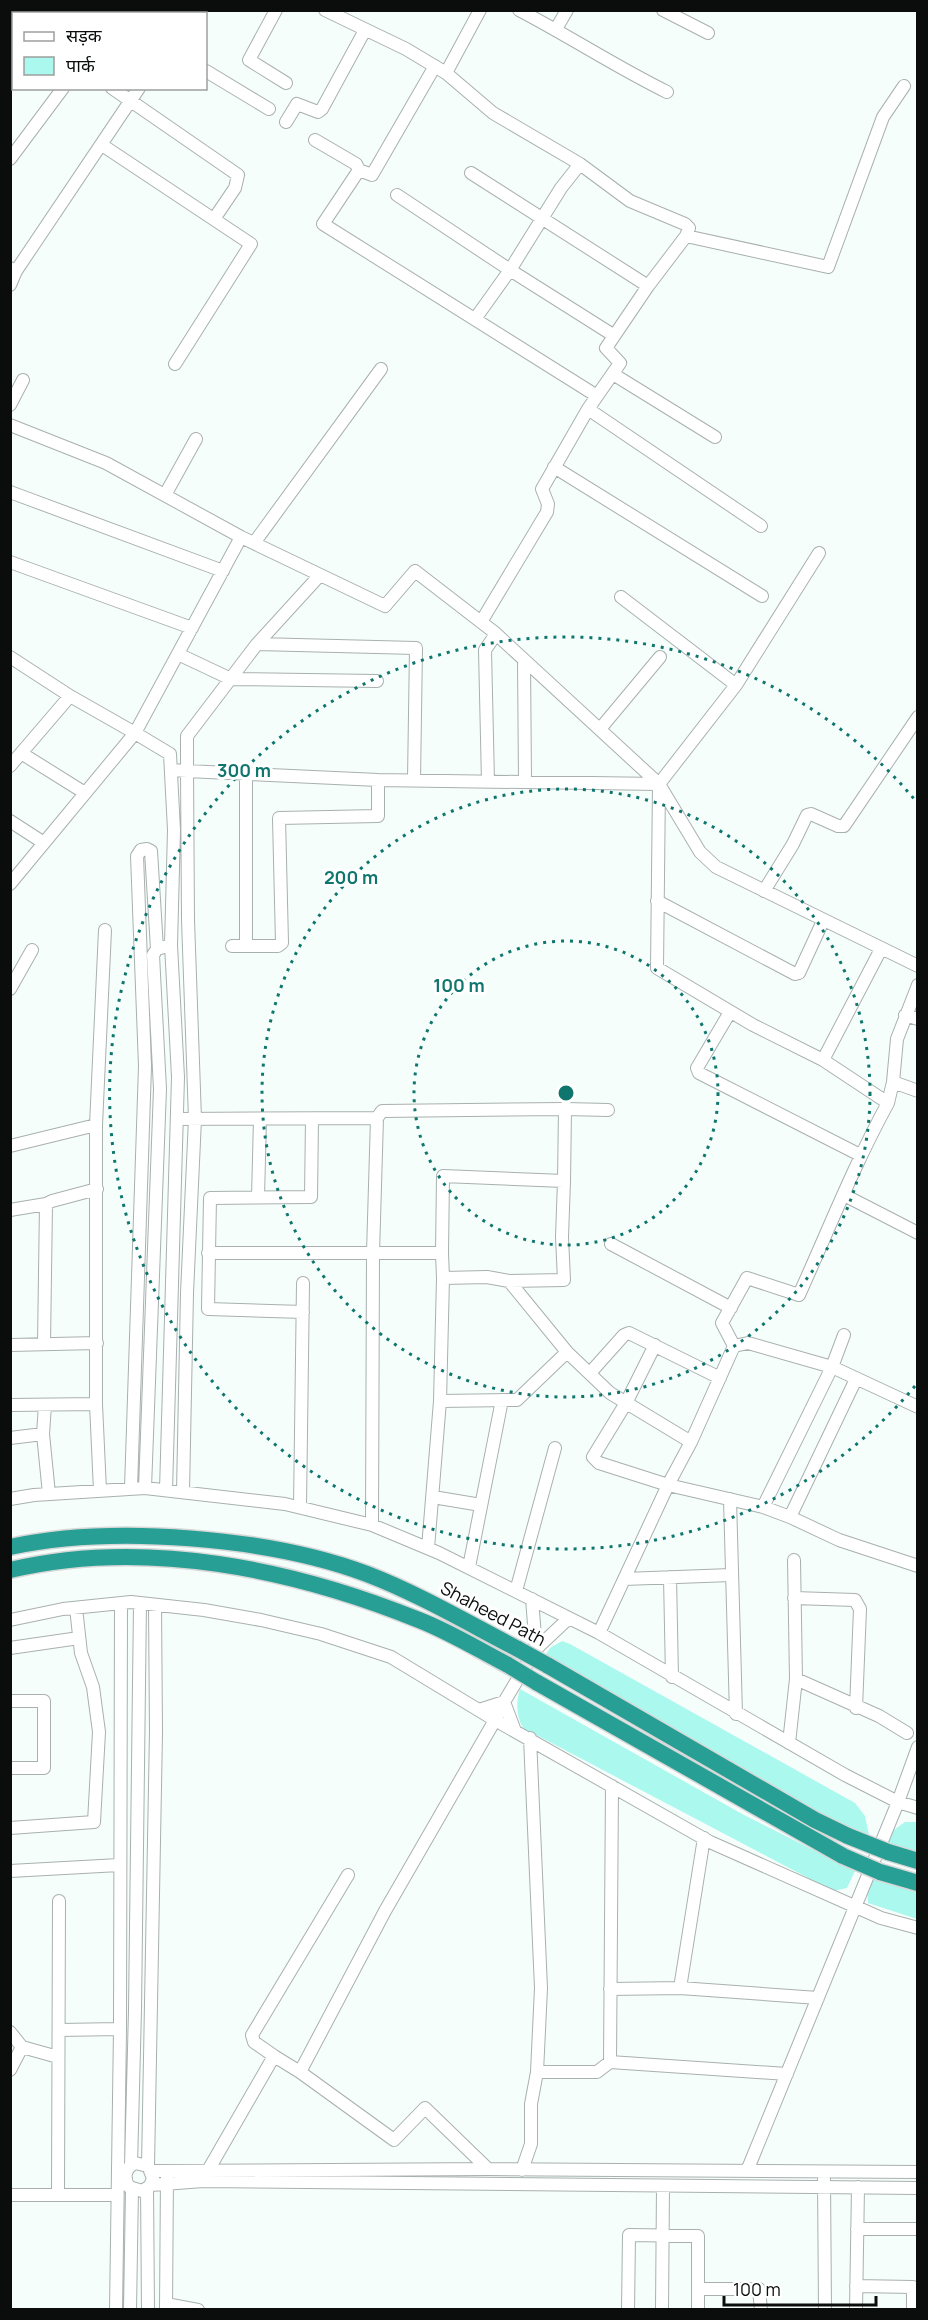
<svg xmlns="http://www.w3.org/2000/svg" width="928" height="2320" viewBox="0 0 928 2320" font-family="Manrope,'Noto Sans Devanagari',sans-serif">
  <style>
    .green { fill: #abf8ee }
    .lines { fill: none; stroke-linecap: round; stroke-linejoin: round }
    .minor-casing { stroke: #a9b0af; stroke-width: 14 }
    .highway-casing { stroke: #d8d8d8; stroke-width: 19 }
    .minor { stroke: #fff; stroke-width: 12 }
    .highway { stroke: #279f95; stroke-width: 16 }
    .highway-bridge-casing { stroke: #d8d8d8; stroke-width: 19; stroke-linecap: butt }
    .highway-bridge { stroke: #279f95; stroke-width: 16 }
    .ring { fill: none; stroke: #0f766e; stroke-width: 3; stroke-dasharray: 3 6 }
    .labels { text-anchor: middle; stroke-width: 6; stroke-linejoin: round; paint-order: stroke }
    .street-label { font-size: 18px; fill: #0a0d0c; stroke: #fff }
    .centre { fill: #0f766e; stroke: #fff; stroke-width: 3 }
    .ring-label { font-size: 18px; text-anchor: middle; font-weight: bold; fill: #0f766e; stroke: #fff; stroke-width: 6; stroke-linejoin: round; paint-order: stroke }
  </style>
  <rect width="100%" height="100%" fill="#f6fefc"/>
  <path class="green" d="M562,1641L570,1644L855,1803L865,1816L869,1835L806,1808L543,1659L550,1648Z
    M520,1689L744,1815L855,1871L847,1888L833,1891L523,1728C516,1716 516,1702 520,1689Z
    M905,1822H917V1854L887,1842L891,1832Z
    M869,1876L917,1890V1919L868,1903L867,1891Z"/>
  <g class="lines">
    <defs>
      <path id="minor" d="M102,10L106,14
        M276,10L249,60L286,83
        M325,10L406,49L446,73L493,113L580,164L630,201L685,224L689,228L686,236L648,286L606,348L620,363L588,409L542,489L548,504L547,512L481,622
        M519,10C569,36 616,67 667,92
        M663,10L708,33
        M117,14L121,10
        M193,14L195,10
        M556,29L567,10
        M435,66L372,175L359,170L323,224L597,396
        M206,71L269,109
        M446,73L480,10
        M112,88L238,175L235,188L214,219
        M286,122L297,104L318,112L322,109L365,30
        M315,140L356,164L359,170
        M102,145L251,244L175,364
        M10,159L63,88
        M471,173L648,286
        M397,195L510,270L561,188L580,164
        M686,236L828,267L883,117L904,86
        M10,268L16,271L10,285
        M16,271L139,88
        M475,319L510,270L613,335
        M613,374L715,437
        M10,405L23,380
        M588,409L761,526
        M10,425L106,463L241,537L385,606L415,571L494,632L659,784L657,968L753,1025L823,1060L888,1103C854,1165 828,1231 799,1295L747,1278L722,1323L734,1346L691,1442L668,1485L599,1463L593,1457L626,1403L655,1345
        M554,467L762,596
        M10,492L223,571
        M165,495L196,439
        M254,543L381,369
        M10,562L192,628
        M320,575L257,644L187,736V771L378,780L659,784L700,852L716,867L918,966
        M621,597L736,685
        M257,644L416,648L414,780
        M178,654L231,679L377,681
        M10,657L70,696L135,733L10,884
        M524,660L525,781
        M600,729L660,657
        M21,753L85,793
        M10,766L70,696
        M171,770L187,771L188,920L195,1119L187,1293L183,1491
        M246,774V946
        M488,782L485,650L496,634
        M659,784L736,685L819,553
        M10,821L44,843
        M764,891L793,844L807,815L811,814L838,826H844L918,717
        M657,901L795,974L799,973L823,921
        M171,945L174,830L170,754L135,733L241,537
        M232,946H278L282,943L279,818L378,816V780
        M10,989L32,950
        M730,1012L697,1068L699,1073L860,1155
        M905,1015L918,1019
        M823,1060L881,949
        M893,1082L918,1091
        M888,1103L893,1082L897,1039L918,985
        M177,1119L377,1118
        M10,1146L96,1125
        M844,1195L918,1233
        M258,1197L260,1119
        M10,1210L46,1204L52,1201L97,1189
        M611,1244L731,1308
        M208,1253H442L443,1176L564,1181L565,1109L608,1110
        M442,1253L443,1278L487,1277L509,1281L564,1280L562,1237L564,1181
        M509,1281L567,1352L610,1393L691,1442
        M303,1312L208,1309L210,1198L311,1197L312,1119
        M44,1344L46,1204
        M10,1345L97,1343
        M734,1346L748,1343L832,1367L918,1407
        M590,1373L624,1335L629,1333L720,1378
        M440,1401L517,1400L567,1352
        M10,1405L96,1404
        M45,1405L43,1434L49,1494
        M10,1438L43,1434
        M131,1488L145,1066L137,856L141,850L147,849L151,851L157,949
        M145,1488L160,1089L153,955L157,949L171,945L178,1077L166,1490
        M100,1491L96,1404V1125L105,930
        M433,1497L481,1505
        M10,1499L34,1495L145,1488L285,1504L372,1525L439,1553L599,1633L845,1775L898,1802L918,1808
        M730,1499L736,1714
        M300,1507L303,1283
        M763,1507L832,1367L844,1335
        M790,1517L856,1379
        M372,1525L373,1253L377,1118L382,1111L565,1109
        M428,1548L440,1401L443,1278
        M469,1567L502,1400
        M670,1577L672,1677
        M624,1579L731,1575
        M516,1591L555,1448
        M794,1598L855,1600L860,1609L856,1708
        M532,1599L536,1649
        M10,1620L63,1609L131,1602L204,1610L261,1620L321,1634L391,1657L495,1720L710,1842L881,1918L918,1928
        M599,1633L668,1485L763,1507L790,1517L839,1540L918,1566
        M10,1648L79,1638
        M796,1679L879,1716L907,1733
        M10,1701H44V1768H10
        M479,1710L504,1702L515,1731
        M789,1743L796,1679L794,1560
        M10,1828L94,1822L99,1732L93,1687L81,1653L76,1608
        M10,1871L119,1865
        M680,1988L704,1838
        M610,1989L680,1988L818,1998
        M59,2030L120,2029
        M10,2032L22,2047L58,2057
        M274,2056L254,2042L252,2035L348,1875
        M610,2062L612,1786
        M10,2070L22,2047
        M300,2072L394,2140L425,2108L488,2169
        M537,2072H597L610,2062L787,2074
        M131,2166L135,2010L140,1603
        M148,2166L135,2163C125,2168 123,2178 129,2187L142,2191L150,2186L153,2178L148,2166L156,1732L155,1605
        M522,2170L531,2144V2104L537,2072L541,1988L530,1738
        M152,2171L488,2169L918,2172
        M747,2171L898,1802L918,1747
        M206,2174L274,2056L300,2072L385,1911L495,1720L504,1702L536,1649L569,1618
        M824,2179L825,2310
        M151,2185L203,2181L918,2188
        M147,2188L148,2310
        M10,2195H117
        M58,2195L59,1901
        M857,2229H918
        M856,2286L913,2287V2310
        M698,2289H759L761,2310
        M166,2304L198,2310
        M116,2310L120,2029L121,1603
        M130,2310L132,2189
        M166,2310L167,2174
        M628,2310L629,2235L698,2236V2310
        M662,2310L663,2186
        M856,2310L858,2187"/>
      <path id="highway" d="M10,1547C112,1525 269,1537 367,1574C419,1594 468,1623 518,1649
        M10,1570C145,1538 293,1569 419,1620C450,1632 479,1650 508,1665
        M547,1665L815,1820L848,1836
        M536,1682L843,1856
        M888,1852L918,1861
        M880,1872L918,1883"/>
    </defs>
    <use href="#minor" class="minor-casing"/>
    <use href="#highway" class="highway-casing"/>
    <use href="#minor" class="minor"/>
    <use href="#highway" class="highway"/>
    <defs>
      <path id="highway-bridge" d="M518,1649L547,1665
        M508,1665L536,1682
        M848,1836L888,1852
        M843,1856L880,1872"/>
    </defs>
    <use href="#highway-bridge" class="highway-bridge-casing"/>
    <use href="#highway-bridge" class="highway-bridge"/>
  </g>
  <g class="ring">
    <circle cx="566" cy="1093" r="152"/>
    <circle cx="566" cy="1093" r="304"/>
    <path d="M915 1386A456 456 0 1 1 915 800"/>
  </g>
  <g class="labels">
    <g class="street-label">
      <text transform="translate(493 1614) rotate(28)" y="6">Shaheed Path</text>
    </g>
  </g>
  <circle cx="566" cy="1093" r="9" class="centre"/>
  <g class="ring-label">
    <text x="244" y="777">300 m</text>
    <text x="351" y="884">200 m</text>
    <text x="459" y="992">100 m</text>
  </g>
  <rect width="928" height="2320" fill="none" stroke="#0a0d0c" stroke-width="24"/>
  <rect x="12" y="12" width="195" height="78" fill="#ffffff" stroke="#9d9e9e" stroke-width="1.5"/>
  <rect x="24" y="32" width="30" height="9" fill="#ffffff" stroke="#9d9e9e" stroke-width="1.5"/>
  <text x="66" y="42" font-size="18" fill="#0a0d0c">सड़क</text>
  <rect x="24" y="57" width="30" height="18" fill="#abf8ee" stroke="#9d9e9e" stroke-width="1.5"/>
  <text x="66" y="72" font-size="18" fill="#0a0d0c">पार्क</text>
  <path d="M724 2296v9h152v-9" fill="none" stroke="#0a0d0c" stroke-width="3"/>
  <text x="733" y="2296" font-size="18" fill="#0a0d0c" stroke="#ffffff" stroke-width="4.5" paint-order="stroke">100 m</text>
</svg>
